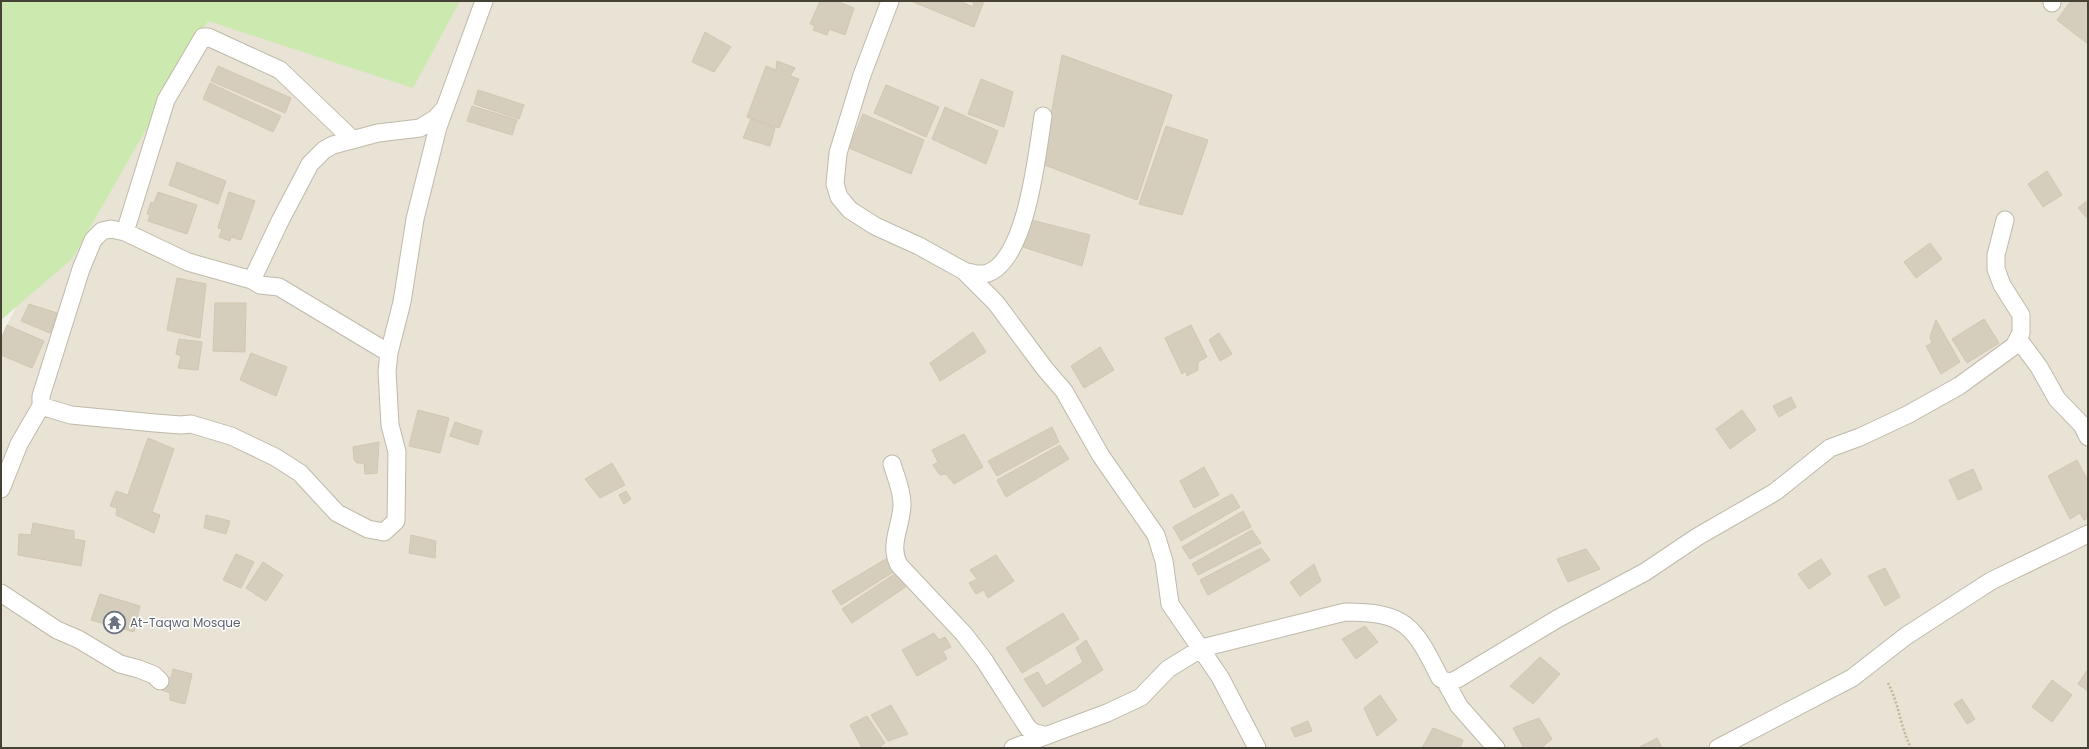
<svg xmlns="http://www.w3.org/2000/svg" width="2089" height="749" viewBox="0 0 2089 749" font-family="Poppins,sans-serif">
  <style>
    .residential { fill: #e8e3d5 }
    .green { fill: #cce9b0 }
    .building { fill: #d6cebd; stroke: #d1c6b0 }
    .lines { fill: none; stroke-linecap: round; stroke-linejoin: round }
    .street-casing { stroke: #c0b9aa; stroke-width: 19 }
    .path { stroke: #c2b69b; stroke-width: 2.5; stroke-dasharray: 2 2; stroke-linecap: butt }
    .street { stroke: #fff; stroke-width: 17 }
    .labels { text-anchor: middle; stroke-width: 3; stroke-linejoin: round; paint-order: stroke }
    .worship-label { font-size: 12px; fill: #5b616d; stroke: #fff; text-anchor: start }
  </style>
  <rect width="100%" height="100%" fill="#f4f1e8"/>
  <path class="residential" d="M168,1H2088V748H1V337Z"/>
  <path class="green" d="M1,1H460L413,88L208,21L72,259L1,320Z"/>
  <path class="building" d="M820,1H836L854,8L845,35L829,29L827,35L813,30L815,26L810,24Z
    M911,1H959L973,7L974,3L970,1H984L974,27Z
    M2071,1H2083L2088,5V44L2057,20Z
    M705,32L731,47L714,72L692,62Z
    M1062,55L1172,95L1137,200L1042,164Z
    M777,61L795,68L790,76L799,79L779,128L747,117L766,66L776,70Z
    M218,66L291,98L285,113L211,81Z
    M981,79L1013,92L1004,127L968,114Z
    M210,83L281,116L273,132L203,99Z
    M886,85L939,107L926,137L874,113Z
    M478,90L524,105L519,119L474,104Z
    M472,106L517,120L512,135L467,121Z
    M945,107L998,131L986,164L932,139Z
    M863,114L924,140L911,174L849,148Z
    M751,119L775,128L770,146L743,138Z
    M1166,126L1208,140L1182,215L1139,204Z
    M177,162L226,181L218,204L169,185Z
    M2047,171L2062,195L2043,207L2028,184Z
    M158,192L197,205L187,234L148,221L150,215L147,214L151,202L154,203Z
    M229,192L255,201L241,240L231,237L230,241L219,237L222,229L218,228Z
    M2088,200V219L2078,208Z
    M1031,220L1090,235L1082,266L1023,247Z
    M1930,243L1942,259L1916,278L1904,262Z
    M177,278L206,284L200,338L167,330Z
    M215,303H246L245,352L213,351Z
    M29,304L57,313L50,333L21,321Z
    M1984,319L1999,343L1967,363L1952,339Z
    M1936,320L1960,362L1941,374L1926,346L1932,343L1930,337Z
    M7,325L44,341L32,368L1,355V340Z
    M1191,325L1207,357L1198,362V370L1187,376L1186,371L1182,374L1165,338Z
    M973,332L986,352L940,381L930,363Z
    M1219,333L1232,354L1220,361L1209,340Z
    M179,339L202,342L198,370L178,368L181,356L176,354Z
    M1100,347L1114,370L1084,388L1071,366Z
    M251,353L287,367L276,396L240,380Z
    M1791,397L1796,407L1779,417L1773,406Z
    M418,410L449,418L440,453L409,446Z
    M1742,410L1756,430L1730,449L1716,429Z
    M455,422L482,431L478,445L450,436Z
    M1052,427L1059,442L997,476L988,461Z
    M964,434L983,467L954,484L946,474L940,475L933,465L938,462L932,450Z
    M148,438L174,449L152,512L160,515L154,533L116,515L117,508L110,506L116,491L128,495Z
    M379,442L377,473L365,474L364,463H357L354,460L353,447Z
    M1060,445L1069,459L1006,497L997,480Z
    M2077,460L2088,481V518L2084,520L2080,513L2070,519L2048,476Z
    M612,463L625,485L600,498L585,479Z
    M1204,467L1219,495L1194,508L1180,481Z
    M1973,469L1982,489L1958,500L1949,480Z
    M626,491L631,499L624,504L619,495Z
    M1232,494L1240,507L1181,541L1173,527Z
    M1243,511L1251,527L1190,559L1182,547Z
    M206,515L230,521L226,534L204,528Z
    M33,523L74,531V539L85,541L81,566L18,555L19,534L31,535Z
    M1252,530L1261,543L1198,575L1192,564Z
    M411,535L436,541L435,558L409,553Z
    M1261,548L1270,560L1208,595L1200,580Z
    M1586,549L1600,569L1568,582L1557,559Z
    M236,554L254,562L241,588L223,580Z
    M996,555L1014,581L988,598L984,590L976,594L969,583L977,579L970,570Z
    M891,556L898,569L841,605L832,591Z
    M1821,559L1831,574L1809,589L1798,574Z
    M263,562L283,575L266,601L246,588Z
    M1314,564L1321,581L1300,596L1290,582Z
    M1885,568L1900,597L1885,606L1868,576Z
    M899,571L907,586L852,623L842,609Z
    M100,594L140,606L134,632L91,620Z
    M1063,613L1079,639L1022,673L1006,648Z
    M1365,626L1378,642L1356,659L1342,639Z
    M934,633L939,640L945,637L951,647L943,651L947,659L917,676L902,650Z
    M1086,640L1103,670L1043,707L1024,679L1038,672L1046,686L1083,662L1076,648Z
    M1540,657L1560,674L1533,704L1510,686Z
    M173,669L192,674L185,704L170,700V693L162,690L165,676L171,678Z
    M2088,669V691L2078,684Z
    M2052,680L2072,695L2052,722L2032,707Z
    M1380,695L1397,720L1377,736L1364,708Z
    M1962,699L1975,719L1967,724L1954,704Z
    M891,705L908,734L888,741L871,715Z
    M867,716L885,743L878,748H862L850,725Z
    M1539,718L1552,739L1541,748H1524L1513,728Z
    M1308,721L1312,731L1295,737L1291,728Z
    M1433,728L1463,740L1460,748H1422Z
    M1657,738L1662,748H1638Z"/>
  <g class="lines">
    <defs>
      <path id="street" d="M890,1L862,75L838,153L835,184L839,197L850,210L875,226L919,246L964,271L996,303L1045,369L1064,391L1101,456L1156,535L1164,561L1170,604L1220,677L1257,748
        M2052,1V3
        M125,232L166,100L203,37H208L280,70L353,140
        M964,271C972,273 980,276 988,273C1027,258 1037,154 1043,116
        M252,280L280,221L310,164L324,150L333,145L378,133L420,128L436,118L444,109
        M2019,340L2039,367L2057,399L2082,425L2088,437
        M389,353L279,287L260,285L252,280L188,262L125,232L111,229L102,231L93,240L81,269L41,396V406L71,415L155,423L181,425L191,424L231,436L275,457L300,473L337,513L368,529L384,532L396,521L397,452L390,425L387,371L389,353L402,302L415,219L438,127L484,1
        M892,464C896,477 902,490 902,504C902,526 888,544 899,565L964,634L984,660L1028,728L1033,732L1043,735
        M1,489L19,444L41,406
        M1,593L57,630L78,639L120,664L139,669L154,675L160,681
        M1445,681L1451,682L1459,678L1557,619L1645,572L1697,537L1775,492L1830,448L1860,437L1907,415L1959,386L2014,346L2021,333V315L2002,285L1996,269V255L2005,220
        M1013,748L1107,713L1141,697L1168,669L1202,648L1345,612C1406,612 1414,626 1440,678L1445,681L1459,706L1496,748
        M1718,748L1852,678L1906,636L1991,581L2088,534"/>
    </defs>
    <use href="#street" class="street-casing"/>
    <path class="path" d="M1888,683C1899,704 1900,726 1911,748"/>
    <use href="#street" class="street"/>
  </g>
  <defs>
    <symbol id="temple-ring" viewBox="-11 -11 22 22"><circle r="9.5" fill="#fff" stroke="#6b7280" stroke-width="1.5"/><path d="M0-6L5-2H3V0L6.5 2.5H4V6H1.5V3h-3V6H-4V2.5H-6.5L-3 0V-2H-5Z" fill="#6b7280"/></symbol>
  </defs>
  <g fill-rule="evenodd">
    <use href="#temple-ring" x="102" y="610" width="25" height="25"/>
  </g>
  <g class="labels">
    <g class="worship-label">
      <text x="130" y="627">At-Taqwa Mosque</text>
    </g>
  </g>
  <rect width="2089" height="749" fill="none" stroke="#474236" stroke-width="4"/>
</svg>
